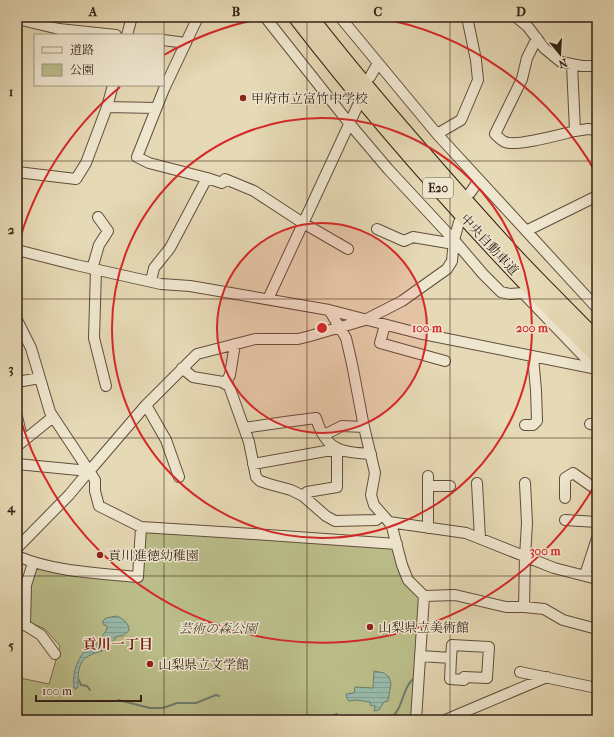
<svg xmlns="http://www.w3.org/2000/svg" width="614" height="737" viewBox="0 0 614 737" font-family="'IM FELL French Canon','Noto Serif JP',serif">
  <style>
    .park { fill: #bbbe8a; stroke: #776e4f }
    .water { fill: url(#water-rules); stroke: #6f7c6e }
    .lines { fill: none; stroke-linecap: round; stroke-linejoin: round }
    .stream { stroke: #6f7c6e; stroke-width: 2 }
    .minor-casing { stroke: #604e3c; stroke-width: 12 }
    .highway-casing { stroke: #331f14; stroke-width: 17 }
    .minor { stroke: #efe6cf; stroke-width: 10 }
    .highway { stroke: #e6d9b5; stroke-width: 15 }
    .grid { fill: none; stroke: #331f14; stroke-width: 1; stroke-opacity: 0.55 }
    .ring { fill: none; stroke: #d62828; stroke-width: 2 }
    .poi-dot { fill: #8f2418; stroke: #efe6cf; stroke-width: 1.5 }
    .labels { text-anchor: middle; stroke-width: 3; stroke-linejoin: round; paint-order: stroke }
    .shield { fill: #efe6cf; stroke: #6b5b4c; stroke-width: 1 }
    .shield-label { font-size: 12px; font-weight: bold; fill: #331f14 }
    .poi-label { font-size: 13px; fill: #331f14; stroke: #efe6cf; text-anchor: start }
    .street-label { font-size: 13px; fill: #331f14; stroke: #efe6cf }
    .park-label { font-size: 13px; font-style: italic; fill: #554732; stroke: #efe6cf }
    .neighbourhood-label { font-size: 14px; font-weight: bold; fill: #7a1f14; stroke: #efe6cf }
    .centre { fill: #d62828; stroke: #efe6cf; stroke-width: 2 }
    .ring-label { font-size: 12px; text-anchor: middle; font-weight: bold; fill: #d62828; stroke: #efe6cf; stroke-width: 3; stroke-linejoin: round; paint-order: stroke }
    .neatline { fill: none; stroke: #331f14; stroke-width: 1.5 }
    .grid-label { font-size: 13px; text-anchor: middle; font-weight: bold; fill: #331f14 }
  </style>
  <defs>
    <pattern id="water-rules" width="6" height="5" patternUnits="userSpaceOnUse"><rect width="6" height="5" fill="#97baaa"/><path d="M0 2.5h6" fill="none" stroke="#839f91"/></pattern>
  </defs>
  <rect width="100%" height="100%" fill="#e6d9b5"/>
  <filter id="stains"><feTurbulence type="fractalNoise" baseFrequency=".005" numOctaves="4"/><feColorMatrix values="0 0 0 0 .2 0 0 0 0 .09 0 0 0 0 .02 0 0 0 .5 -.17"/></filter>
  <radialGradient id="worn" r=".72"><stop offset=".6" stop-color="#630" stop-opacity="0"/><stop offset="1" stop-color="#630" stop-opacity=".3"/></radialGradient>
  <path class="park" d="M144,530L393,547L419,596L412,720H17V690L20,678L49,684L60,646L45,629L27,621L28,585L35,565L139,579Z"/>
  <path class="water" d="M117,616C123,619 129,623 129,630C126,634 123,637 117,636L113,642L106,644L102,651C79,657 78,665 78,687L76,689L74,688C72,670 78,658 90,644H97L107,629V626L103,624V621L106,618Z
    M374,671L384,673L389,677L391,684L388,701L384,702L379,710L374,711L375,706L370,705V702L356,700L349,701L347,699L346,694L354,693L355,687L373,688Z"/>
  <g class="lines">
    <path class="stream" d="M79,680L81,685L87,686L90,690
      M118,700L150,708H163L177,703H196L216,695L219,696
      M311,718L331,717L337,714
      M388,720C405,709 400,691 413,679"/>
    <defs>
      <path id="minor" d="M198,17L164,89L137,157L149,163L207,178L222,183L225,179L254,191L303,223L348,249
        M265,17L349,123L388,169L454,240L483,274L501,292L510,294L523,293L596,369
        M340,17L437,134L597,308
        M516,17L528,27L544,48L561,62L582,66H597
        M17,19L59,29L116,35
        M127,35L132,17
        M537,38L527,58L522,79L495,134C498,137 502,141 505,142C516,147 562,134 575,131L572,64
        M163,40L186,43
        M370,77L378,63
        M107,107L156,108
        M575,131L588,129L597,130
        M437,134L461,120L478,80L476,60L467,17
        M17,172L76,179L86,163L107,107L113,85
        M470,193L479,180
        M377,229L404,241L413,237L454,244
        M526,231L597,196
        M17,250L76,265L161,284L190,286L329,310L418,333L597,369
        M92,269L99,245L108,231L98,217
        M96,270L94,338L106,386
        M151,281L154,268L170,248L207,178
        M268,299L358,105
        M329,310L346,338L352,364L364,427L375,473L371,495L374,505L389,522L392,527L402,565L408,580L424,596L416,720
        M17,320L31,348L50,412L95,480V491L99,506L141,527L253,534L397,544
        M385,325L380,343L445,361
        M182,368L193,377L223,382L229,386L249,442L256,477L260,481L269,484L291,490L303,496L326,516L335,521L376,520L383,515
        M17,382L40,378
        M225,384L230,375L235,344
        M146,405L166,440L179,477
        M17,417L23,441
        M590,424L597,425
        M525,425H533L537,421L536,390L533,357
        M244,428L285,422L316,418C326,451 341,452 371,454
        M324,435L342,426L364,427
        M17,446L53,417
        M17,464L89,471
        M253,464L337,449V487L307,492L303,496
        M428,476V528
        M477,483L480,538
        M428,486H450
        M565,498V478L573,473L597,490
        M565,520L597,522
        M389,522L466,533L554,568L597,579
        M17,548L69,495L89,471L92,468L146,405L197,354L255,339H298L310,336L365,320L402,301L447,269L452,261L454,240L459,222
        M17,556C55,572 97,573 138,577L141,527
        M585,575L597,538
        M424,596L455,595L506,607H524L544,609L563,620L597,629
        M524,607L525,557L527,523L525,483
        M25,625L26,585L33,563
        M17,626L25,625L41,635L55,654
        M420,656L451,658L450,679L464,680V677L487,678L489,647L452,645L451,658
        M520,672L597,688
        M445,720L547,677"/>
      <path id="highway" d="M296,17C388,136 490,249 597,356
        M310,17C374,99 444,178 514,255C541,284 569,311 597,340"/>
    </defs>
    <use href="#minor" class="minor-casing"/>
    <use href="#highway" class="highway-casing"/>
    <use href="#minor" class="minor"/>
    <use href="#highway" class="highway"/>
  </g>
  <path class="grid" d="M164,17V720M307,17V720M450,17V720M17,161H597M17,299H597M17,438H597M17,576H597"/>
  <circle cx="322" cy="328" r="105" fill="#d62828" fill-opacity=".12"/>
  <g class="ring">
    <circle cx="322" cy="328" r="105"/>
    <circle cx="322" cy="328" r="210"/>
    <path d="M596 483A315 315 0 0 1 17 407M17 249A315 315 0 0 1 120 87M164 55A315 315 0 0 1 270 17M374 17A315 315 0 0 1 596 173"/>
  </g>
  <g class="poi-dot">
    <circle cx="243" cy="98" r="4"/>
    <circle cx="100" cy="555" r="4"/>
    <circle cx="370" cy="627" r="4"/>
    <circle cx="150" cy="664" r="4"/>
  </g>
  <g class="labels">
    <rect class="shield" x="423" y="178" width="30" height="20" rx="3"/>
    <g class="shield-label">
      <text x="438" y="192">E20</text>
    </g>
    <g class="poi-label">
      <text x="251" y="103">甲府市立富竹中学校</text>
      <text x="108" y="560">貢川進徳幼稚園</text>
      <text x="378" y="632">山梨県立美術館</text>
      <text x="158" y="669">山梨県立文学館</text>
    </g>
    <g class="street-label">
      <text transform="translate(490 244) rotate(47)" y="5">中央自動車道</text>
    </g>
    <g class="park-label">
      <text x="218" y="633">芸術の森公園</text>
    </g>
    <g class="neighbourhood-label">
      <text x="118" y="649">貢川一丁目</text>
    </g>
  </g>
  <circle cx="322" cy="328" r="6" class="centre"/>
  <g class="ring-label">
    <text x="427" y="332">100 m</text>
    <text x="532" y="332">200 m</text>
    <text x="545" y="555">300 m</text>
  </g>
  <rect width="614" height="737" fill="none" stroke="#e6d9b5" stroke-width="44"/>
  <rect x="34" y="34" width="130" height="52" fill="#efe6cf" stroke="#a49684"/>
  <rect x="42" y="47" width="20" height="6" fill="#efe6cf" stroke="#a49684"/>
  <text x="70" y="54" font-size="12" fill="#331f14">道路</text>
  <rect x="42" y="64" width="20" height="12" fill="#bbbe8a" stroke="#a49684"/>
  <text x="70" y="74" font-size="12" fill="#331f14">公園</text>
  <g transform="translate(560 54) rotate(162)" stroke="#efe6cf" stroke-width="3" paint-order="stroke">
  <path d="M0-3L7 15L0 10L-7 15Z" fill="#331f14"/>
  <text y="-6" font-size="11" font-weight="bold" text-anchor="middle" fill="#331f14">N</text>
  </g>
  <path d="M36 695v6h105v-6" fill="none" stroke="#331f14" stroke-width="2"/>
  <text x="42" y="695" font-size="12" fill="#331f14" stroke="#efe6cf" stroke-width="3" paint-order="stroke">100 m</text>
  <rect x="22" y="22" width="570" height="693" class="neatline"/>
  <g class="grid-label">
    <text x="93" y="16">A</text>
    <text x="236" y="16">B</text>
    <text x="378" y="16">C</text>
    <text x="521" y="16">D</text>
    <text x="11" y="96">1</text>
    <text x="11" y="234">2</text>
    <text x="11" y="373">3</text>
    <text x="11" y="512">4</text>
    <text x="11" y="650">5</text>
  </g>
  <rect width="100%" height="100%" filter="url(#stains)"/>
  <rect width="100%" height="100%" fill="url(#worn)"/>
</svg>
